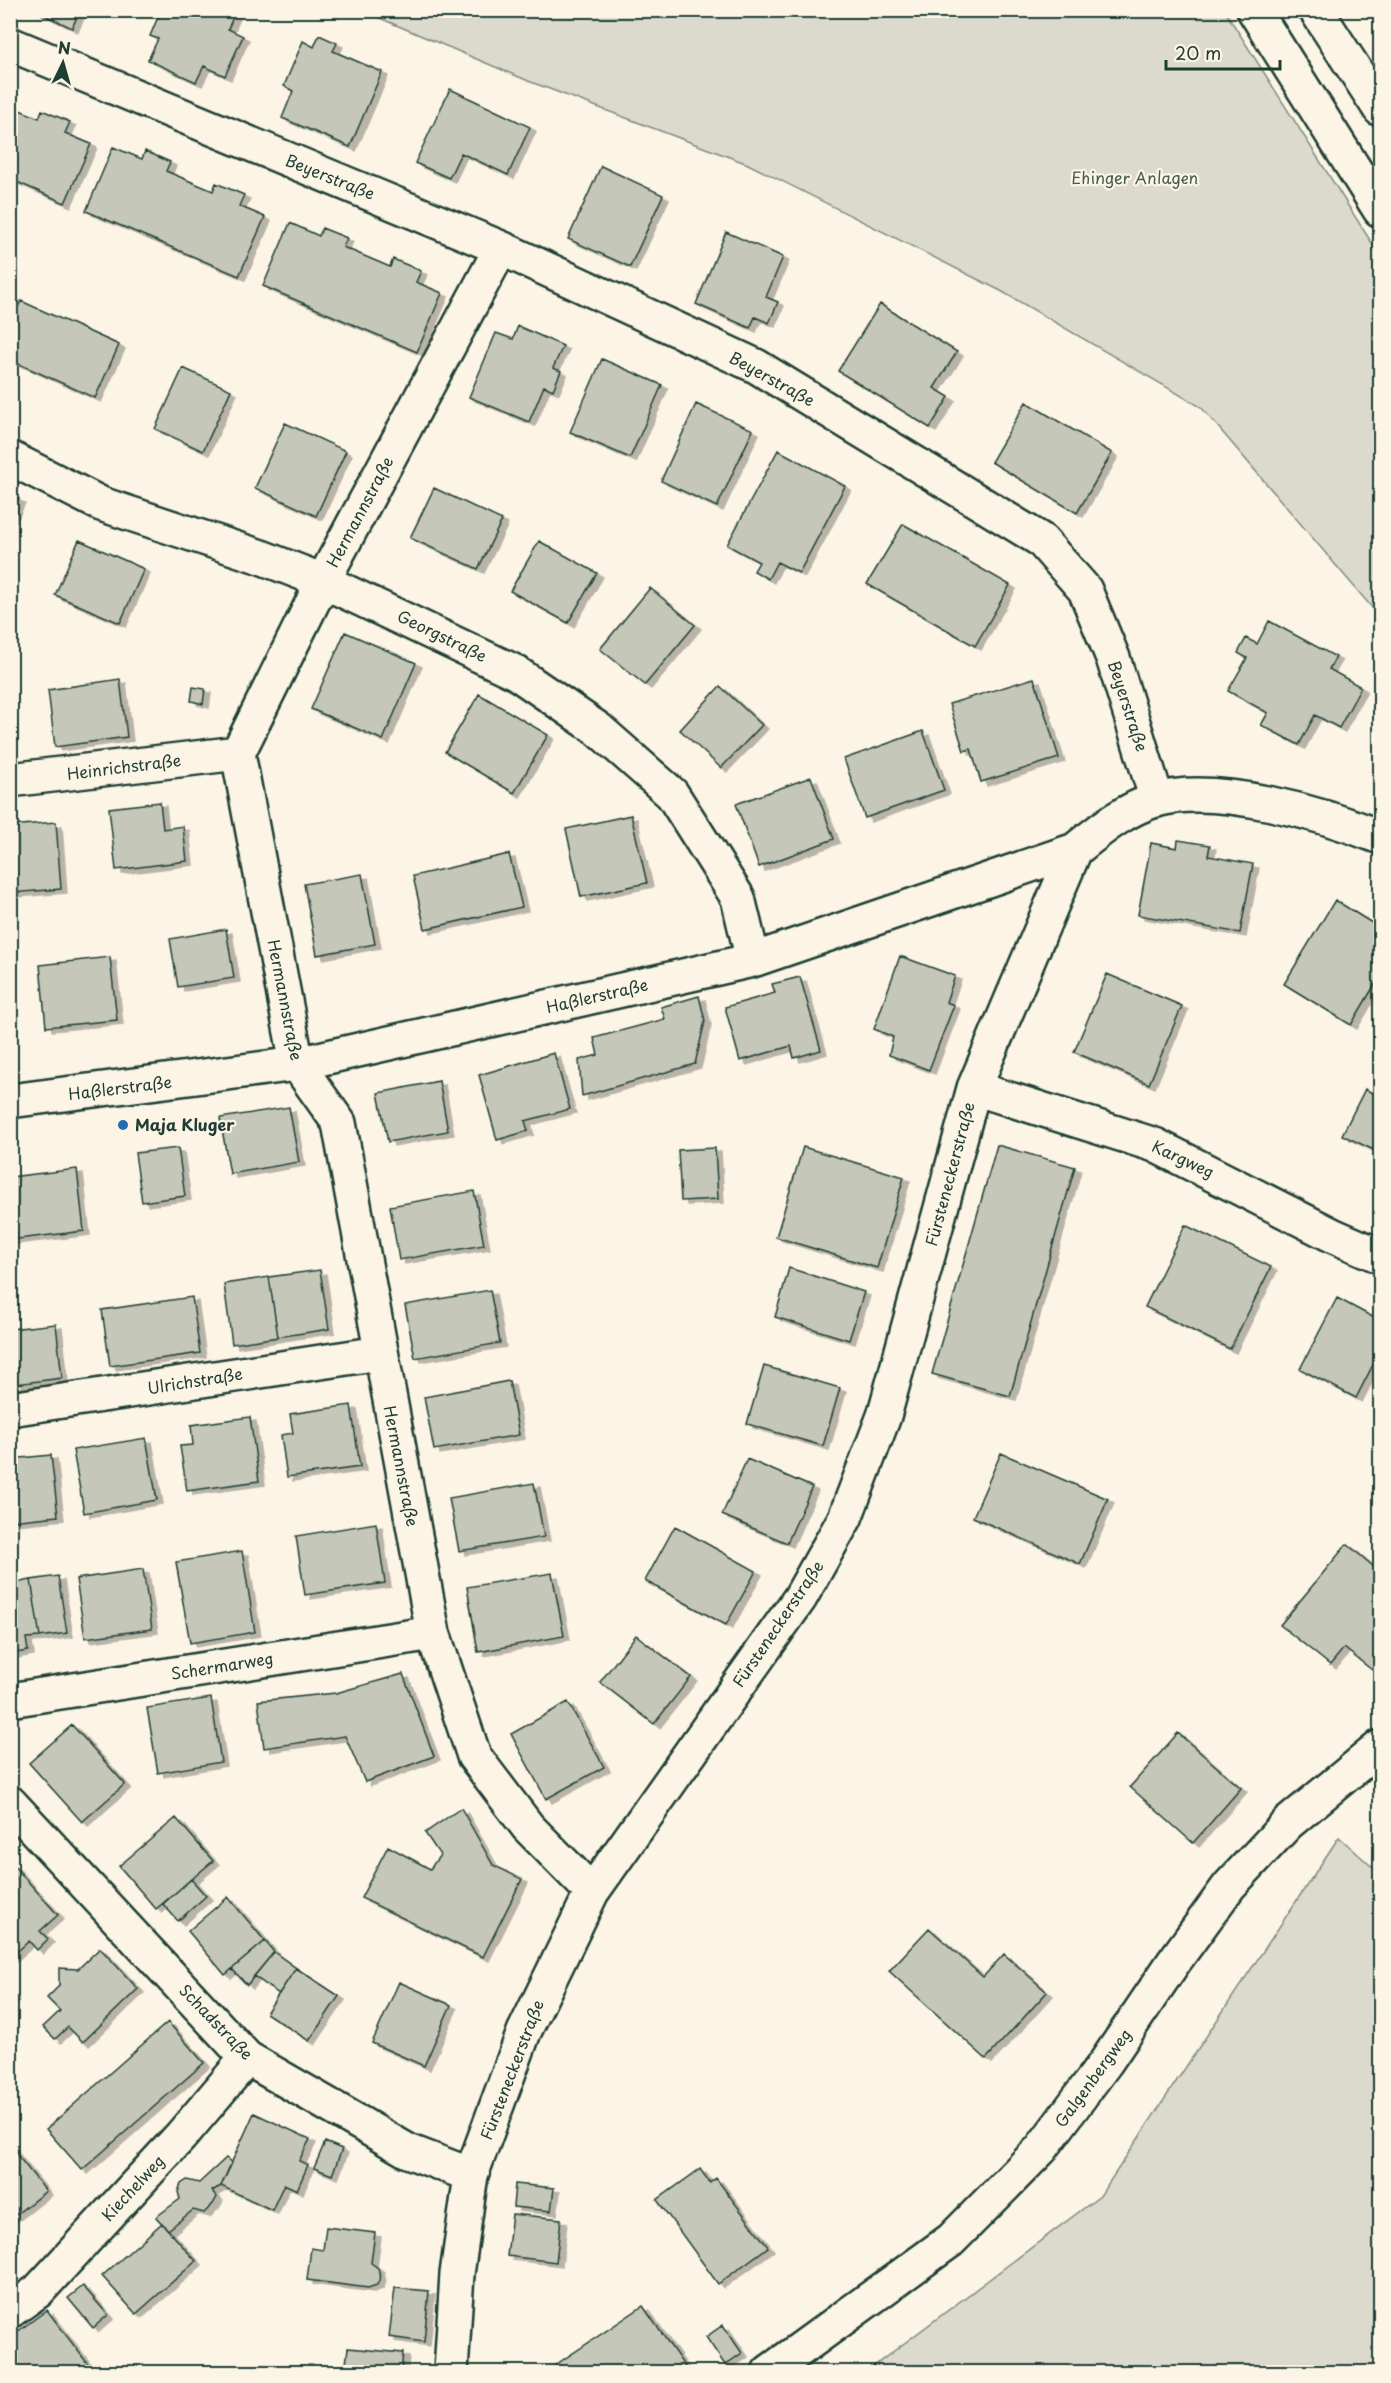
<svg xmlns="http://www.w3.org/2000/svg" width="1391" height="2383" viewBox="0 0 1391 2383" font-family="'Playpen Sans',sans-serif">
  <style>
    .green { fill: #dcdacc; stroke: #7e8c80; stroke-width: 1.5 }
    .building { fill: #c5c7b9; stroke: #1f3d34; stroke-width: 1.5; filter: url(#shadow) }
    .lines { fill: none; stroke-linecap: round; stroke-linejoin: round }
    .minor-casing { stroke: #1f3d34; stroke-width: 38 }
    .highway-casing { stroke: #1f3d34; stroke-width: 38 }
    .minor { stroke: #fcf5e5; stroke-width: 33 }
    .highway { stroke: #fcf5e5; stroke-width: 33 }
    .poi-dot { fill: #1f6fb2; stroke: #fcf5e5; stroke-width: 2 }
    .labels { text-anchor: middle; stroke-width: 4.5; stroke-linejoin: round; paint-order: stroke }
    .street-label { font-size: 16px; fill: #1f3d34; stroke: #fcf5e5 }
    .park-label { font-size: 16px; fill: #455c52; stroke: #fcf5e5 }
    .poi-label { font-size: 16px; font-weight: bold; fill: #1f3d34; stroke: #fcf5e5; text-anchor: start }
  </style>
  <defs>
    <filter id="shadow"><feDropShadow dx="6" dy="4" stdDeviation="0" flood-color="#0004"/></filter>
  </defs>
  <rect width="100%" height="100%" fill="#fcf5e5"/>
  <filter id="ink" filterUnits="userSpaceOnUse"><feTurbulence type="fractalNoise" baseFrequency=".0167" numOctaves="2"/><feDisplacementMap in="SourceGraphic" scale="12" xChannelSelector="R" yChannelSelector="G"/><feConvolveMatrix kernelMatrix="1 2 1 2 8 2 1 2 1" color-interpolation-filters="sRGB"/></filter>
  <g filter="url(#ink)">
    <path class="green" d="M363,11H1225L1380,256V617L1201,407L1001,291L748,164L531,82Z
      M1339,1837L1380,1874V2372H866L1100,2196Z"/>
    <path class="building" d="M34,10H80L72,28Z
      M161,10H236L228,29L243,36L225,76L204,66L196,82L148,60L158,39L150,36Z
      M319,35L337,43L333,51L382,72L350,147L282,118L293,91L284,86L303,41L314,47Z
      M450,89L530,127L508,175L461,153L449,178L415,163Z
      M10,106L39,118L42,110L70,122L65,133L91,144L65,203L10,179Z
      M113,147L142,159L145,151L170,162L166,171L213,191L216,183L244,195L239,206L265,217L239,276L86,211Z
      M601,166L663,195L630,267L568,239Z
      M290,223L319,236L322,228L347,238L343,247L390,267L393,259L421,271L416,282L442,293L417,352L263,286Z
      M726,232L783,257L766,297L778,302L769,323L755,317L750,328L696,304Z
      M21,301L119,345L95,398L10,360V323Z
      M880,304L957,352L934,388L949,397L930,428L838,371Z
      M518,326L563,346L553,368L561,371L553,390L544,386L529,422L469,397L496,333L513,339Z
      M602,359L662,385L630,458L570,432Z
      M183,368L231,390L203,451L155,429Z
      M1026,402L1112,453L1077,513L991,462Z
      M696,404L753,430L717,507L661,481Z
      M285,423L346,451L316,516L255,488Z
      M778,450L845,486L799,573L777,562L768,579L754,571L759,562L727,545Z
      M434,488L502,520L478,569L410,538Z
      M10,496L19,499L10,519Z
      M903,524L1010,585L975,646L867,584Z
      M79,540L144,569L120,623L55,595Z
      M539,541L597,573L568,623L510,591Z
      M650,588L695,625L645,685L600,649Z
      M1269,621L1336,657L1329,669L1361,687L1339,728L1315,715L1299,745L1261,725L1268,713L1228,691L1247,658L1238,653L1246,638L1257,644Z
      M345,632L416,663L383,740L311,709Z
      M1034,678L1059,758L981,782L971,749L964,751L949,704Z
      M120,679L127,737L55,747L48,690Z
      M720,686L762,725L721,768L680,730Z
      M193,687L205,689L203,704L191,701Z
      M479,694L548,735L514,793L445,752Z
      M923,731L944,790L865,818L844,759Z
      M811,777L834,839L759,867L736,804Z
      M160,802L163,829L183,826L187,861L116,870L109,808Z
      M631,815L647,883L581,897L566,829Z
      M56,822L61,889L10,893V826Z
      M1178,840L1210,845L1208,856L1253,864L1240,933L1138,915L1151,843L1177,848Z
      M509,854L522,907L425,929L413,876Z
      M362,874L375,944L317,955L304,884Z
      M1335,900L1380,928V976L1351,1025L1284,984Z
      M226,929L234,978L178,987L170,939Z
      M900,956L955,976L946,1002L954,1005L929,1070L889,1055L893,1037L874,1029Z
      M110,957L117,1020L46,1027L40,965Z
      M1107,974L1182,1006L1149,1084L1074,1052Z
      M800,977L821,1050L794,1058L791,1046L740,1061L725,1007L775,993L772,984Z
      M699,996L705,1021L695,1064L582,1096L579,1060L598,1055L594,1038L665,1019L661,1007Z
      M554,1053L570,1109L525,1121L528,1131L497,1140L479,1075Z
      M439,1081L448,1131L388,1142L378,1093Z
      M1365,1089L1380,1097V1153L1342,1135Z
      M289,1107L299,1162L230,1174L220,1118Z
      M997,1145L1075,1167L1010,1396L932,1374Z
      M803,1147L904,1177L877,1268L776,1237Z
      M178,1148L185,1196L142,1202L135,1153Z
      M715,1148L718,1199L681,1201L678,1150Z
      M77,1169L84,1231L10,1240V1177Z
      M474,1191L484,1245L399,1260L390,1206Z
      M1185,1225L1271,1267L1230,1349L1145,1307Z
      M789,1268L864,1292L849,1340L775,1317Z
      M320,1270L329,1329L278,1337L269,1277Z
      M269,1277L278,1337L232,1344L224,1284Z
      M490,1290L500,1343L415,1358L405,1305Z
      M192,1297L200,1353L110,1366L102,1310Z
      M1337,1298L1380,1321V1351L1356,1398L1300,1369Z
      M56,1324L62,1378L16,1384L10,1329Z
      M764,1366L840,1388L823,1446L747,1424Z
      M509,1381L519,1435L434,1450L424,1397Z
      M351,1405L360,1467L287,1477L281,1435L293,1433L290,1414Z
      M250,1417L259,1481L187,1491L180,1446L193,1445L191,1425Z
      M146,1438L157,1500L84,1513L73,1450Z
      M1001,1453L1108,1499L1080,1564L973,1517Z
      M51,1455L58,1516L10,1521V1459Z
      M747,1459L812,1487L787,1543L722,1515Z
      M534,1483L544,1537L459,1551L449,1498Z
      M376,1523L385,1583L305,1595L296,1536Z
      M675,1526L756,1571L726,1625L645,1581Z
      M1347,1544L1380,1572V1659L1372,1670L1344,1648L1330,1665L1280,1625Z
      M242,1551L255,1632L190,1643L176,1562Z
      M143,1569L152,1629L85,1638L76,1579Z
      M552,1573L564,1636L478,1652L467,1587Z
      M58,1576L67,1633L40,1637L31,1580Z
      M31,1580L40,1637L26,1638L28,1651L10,1654V1584Z
      M636,1635L691,1677L654,1724L600,1682Z
      M403,1674L434,1756L365,1782L345,1736L264,1748L258,1701L336,1693Z
      M211,1698L221,1762L158,1773L147,1708Z
      M568,1702L604,1767L546,1799L511,1734Z
      M72,1725L125,1784L82,1822L29,1763Z
      M1178,1733L1241,1788L1193,1843L1130,1787Z
      M461,1808L493,1865L522,1879L483,1957L361,1898L388,1846L430,1869L440,1855L425,1833Z
      M176,1818L213,1861L156,1909L119,1866Z
      M14,1866L58,1915L40,1931L48,1939L37,1950L29,1941L10,1958V1869Z
      M191,1879L206,1896L178,1921L163,1904Z
      M228,1897L265,1941L225,1975L188,1931Z
      M929,1928L983,1977L1004,1954L1047,1992L986,2059L889,1971Z
      M265,1941L274,1952L247,1985L232,1969Z
      M100,1948L138,1989L83,2042L68,2027L55,2039L43,2027L60,2011L47,1998L59,1986V1968L78,1969Z
      M274,1952L296,1968L279,1994L254,1976Z
      M296,1968L339,1996L309,2041L266,2013Z
      M399,1982L451,2005L424,2066L372,2043Z
      M168,2022L204,2063L82,2170L46,2129Z
      M254,2113L310,2139L299,2161L308,2165L297,2190L284,2184L272,2210L221,2186Z
      M325,2142L342,2149L332,2175L314,2168Z
      M10,2146L46,2191L10,2219Z
      M226,2158L232,2163L221,2186L212,2191L217,2197L213,2204L204,2213L193,2210L168,2230L156,2217L180,2199L178,2192L181,2184L187,2180L199,2183Z
      M700,2169L710,2183L716,2178L768,2247L718,2284L657,2200Z
      M515,2184L554,2188L551,2211L513,2207Z
      M512,2214L561,2219L556,2262L507,2256Z
      M162,2223L196,2261L136,2314L102,2276Z
      M326,2227L375,2233L371,2263L378,2268L380,2278L377,2285L368,2288L307,2280L311,2248L323,2250Z
      M83,2286L108,2315L93,2328L68,2298Z
      M395,2288L429,2291L424,2342L389,2337Z
      M643,2306L687,2370L684,2372H545Z
      M47,2310L88,2364L77,2372H10V2337Z
      M723,2325L742,2353L725,2365L706,2337Z
      M348,2348L403,2353L401,2372H345Z
      M311,2366L345,2370V2372H302Z"/>
    <g class="lines">
      <defs>
        <path id="minor" d="M10,44L501,248L756,366L1041,540L1085,590L1113,658L1157,800
          M501,248L323,581L238,753L297,1064L339,1123L433,1633L474,1756L528,1827L592,1892
          M10,458L101,504L261,557L323,581L515,672L598,729L672,794L738,898L753,960
          M10,780L238,753
          M974,1088L1155,1145L1334,1236L1380,1256
          M10,1101L297,1064L753,960L1075,850C1100,830 1125,809 1156,800C1217,783 1323,814 1380,837
          M10,1409L380,1353
          M10,1700L433,1633
          M10,1803L247,2058L408,2151L471,2175
          M10,2311L38,2291L181,2136L247,2058
          M451,2372L457,2274L471,2175L524,2032L592,1892L800,1598L845,1518L884,1416L974,1088L1075,850
          M769,2372L951,2240L1041,2149L1106,2062L1173,1963L1229,1886L1288,1823L1380,1747"/>
        <path id="highway" d="M1254,10L1380,210
          M1316,10L1380,109"/>
      </defs>
      <use href="#minor" class="minor-casing"/>
      <use href="#highway" class="highway-casing"/>
      <use href="#minor" class="minor"/>
      <use href="#highway" class="highway"/>
    </g>
  </g>
  <circle class="poi-dot" cx="123" cy="1125" r="6"/>
  <g class="labels">
    <g class="street-label">
      <text transform="translate(330 177) rotate(22)" y="6">Beyerstraße</text>
      <text transform="translate(772 379) rotate(29)" y="6">Beyerstraße</text>
      <text transform="translate(360 512) rotate(-62)" y="6">Hermannstraße</text>
      <text transform="translate(442 636) rotate(26)" y="6">Georgstraße</text>
      <text transform="translate(1128 706) rotate(72)" y="6">Beyerstraße</text>
      <text transform="translate(124 767) rotate(-7)" y="6">Heinrichstraße</text>
      <text transform="translate(597 996) rotate(-13)" y="6">Haßlerstraße</text>
      <text transform="translate(285 1000) rotate(79)" y="6">Hermannstraße</text>
      <text transform="translate(120 1088) rotate(-7)" y="6">Haßlerstraße</text>
      <text transform="translate(1183 1159) rotate(25)" y="6">Kargweg</text>
      <text transform="translate(950 1174) rotate(-75)" y="6">Fürsteneckerstraße</text>
      <text transform="translate(195 1381) rotate(-9)" y="6">Ulrichstraße</text>
      <text transform="translate(401 1466) rotate(79)" y="6">Hermannstraße</text>
      <text transform="translate(778 1624) rotate(-56)" y="6">Fürsteneckerstraße</text>
      <text transform="translate(222 1666) rotate(-9)" y="6">Schermarweg</text>
      <text transform="translate(216 2022) rotate(46)" y="6">Schadstraße</text>
      <text transform="translate(512 2070) rotate(-69)" y="6">Fürsteneckerstraße</text>
      <text transform="translate(1093 2078) rotate(-54)" y="6">Galgenbergweg</text>
      <text transform="translate(133 2188) rotate(-47)" y="6">Kiechelweg</text>
    </g>
    <g class="park-label">
      <text x="1135" y="184">Ehinger Anlagen</text>
    </g>
    <g class="poi-label">
      <text x="135" y="1131">Maja Kluger</text>
    </g>
  </g>
  <rect width="1391" height="2383" fill="none" stroke="#fcf5e5" stroke-width="36"/>
  <rect x="18" y="18" width="1355" height="2347" fill="none" stroke="#1f3d34" stroke-width="2" filter="url(#ink)"/>
  <g transform="translate(63 63) rotate(5)" stroke="#fcf5e5" stroke-width="4.5" paint-order="stroke">
  <path d="M0-4.5L10 22L0 15L-10 22Z" fill="#1f3d34"/>
  <text y="-9" font-size="16" font-weight="bold" text-anchor="middle" fill="#1f3d34">N</text>
  </g>
  <path d="M1166 60v9h114v-9" fill="none" stroke="#1f3d34" stroke-width="3"/>
  <text x="1175" y="60" font-size="18" fill="#1f3d34" stroke="#fcf5e5" stroke-width="4.5" paint-order="stroke">20 m</text>
</svg>
